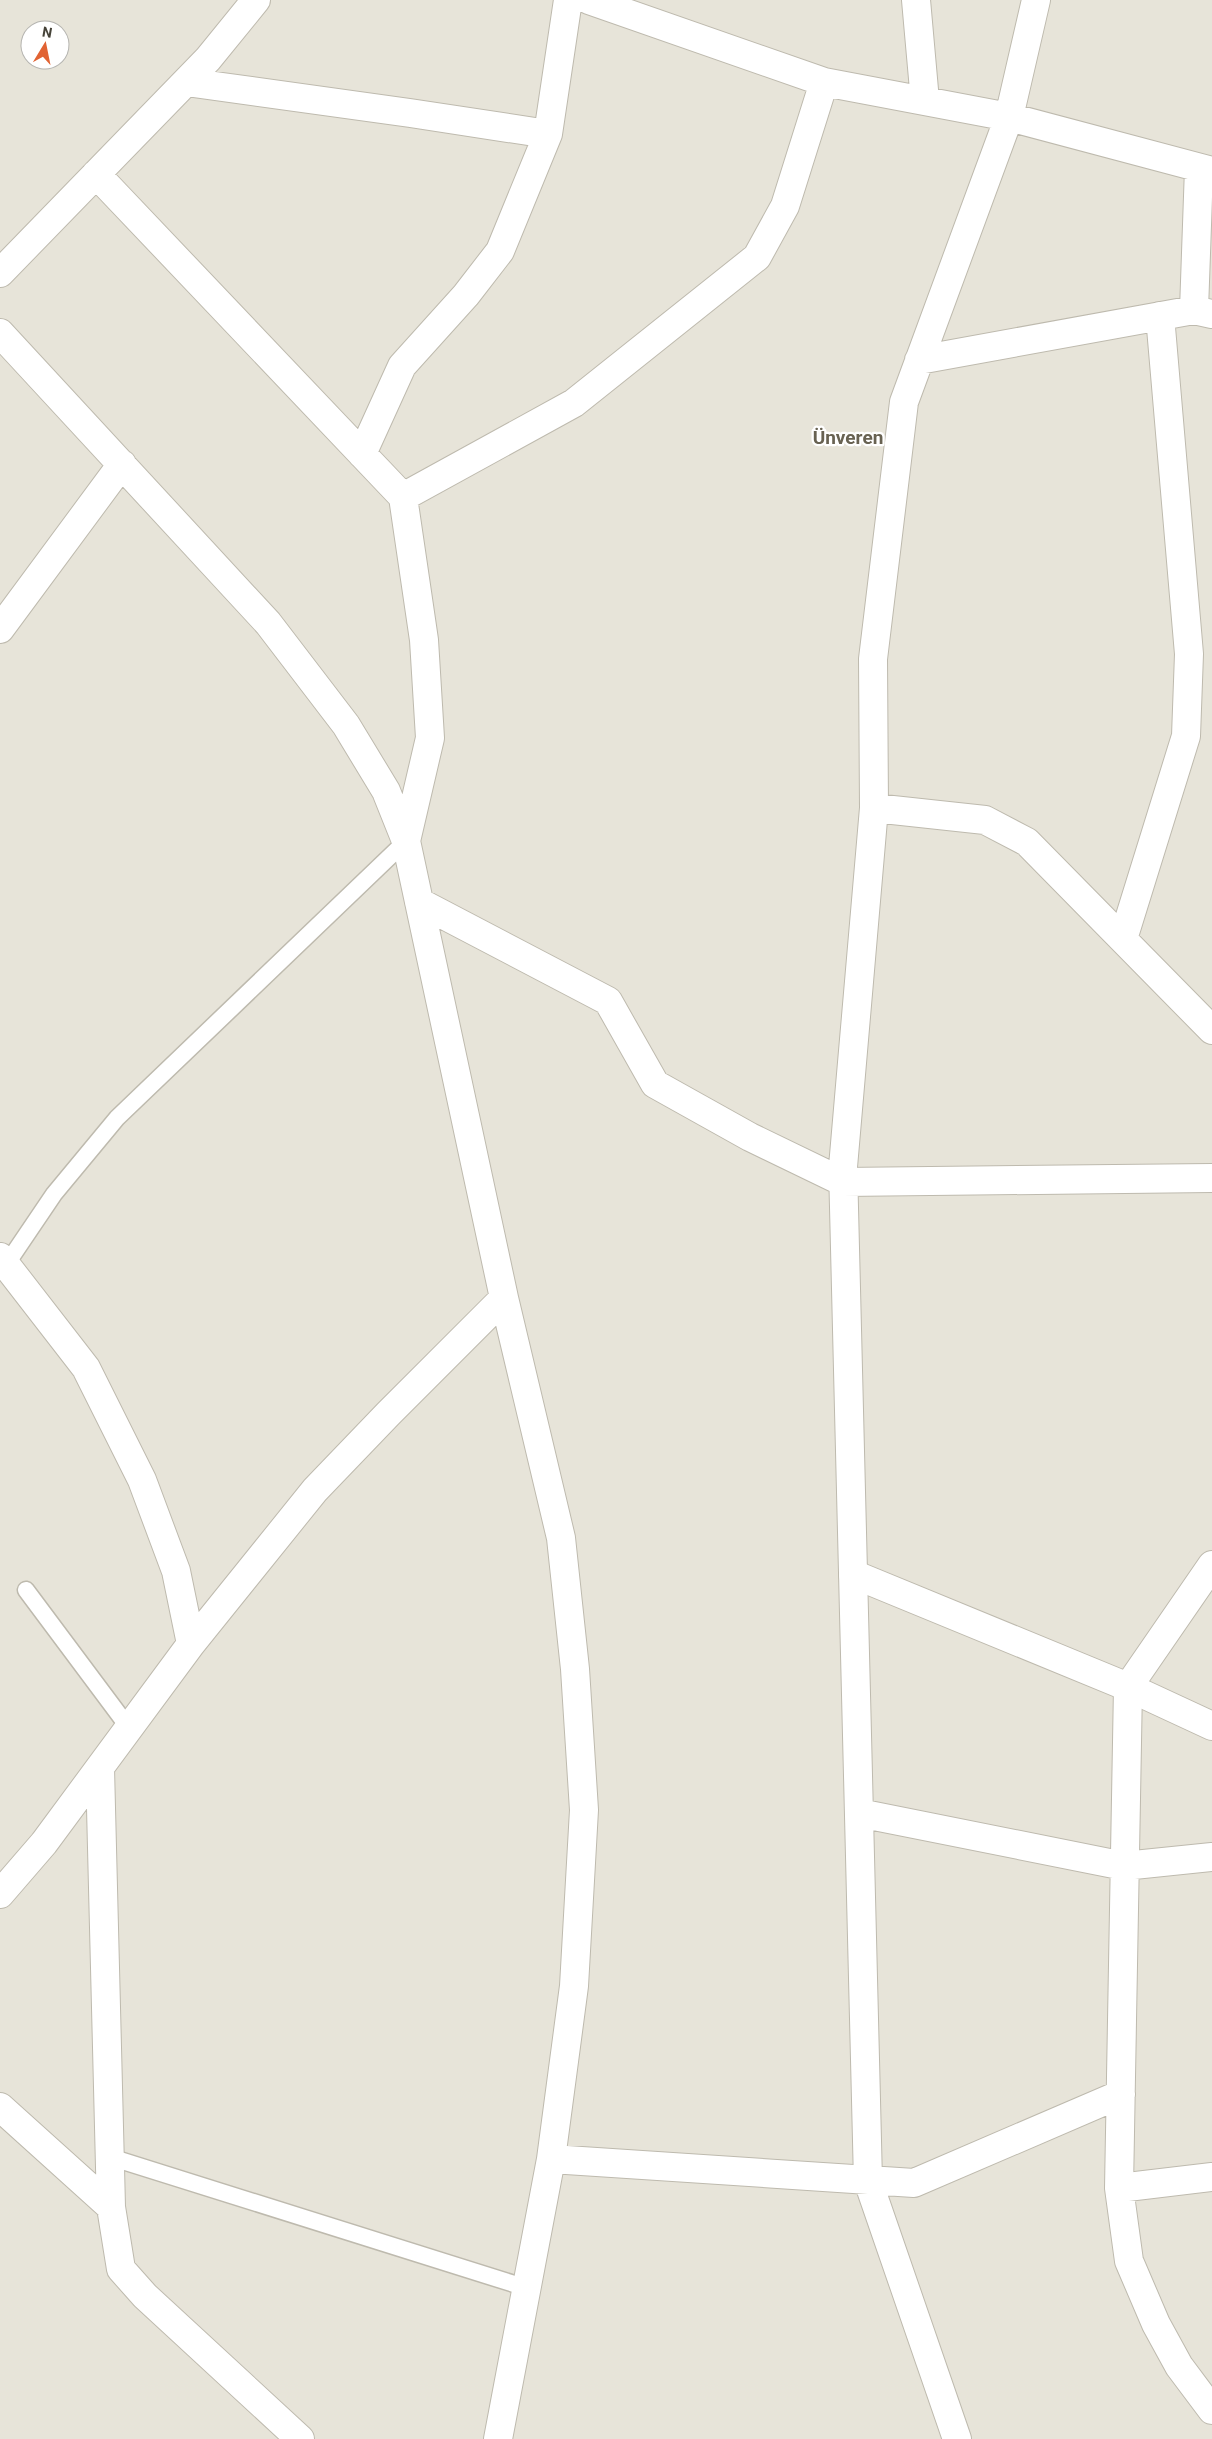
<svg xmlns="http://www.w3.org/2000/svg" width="1212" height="2439" viewBox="0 0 1212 2439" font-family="Roboto,sans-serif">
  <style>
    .residential { fill: #e7e4d9; fill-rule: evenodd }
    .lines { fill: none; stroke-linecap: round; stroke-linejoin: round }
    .service-casing { stroke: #bebaae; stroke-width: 19 }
    .minor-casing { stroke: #bebaae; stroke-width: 30 }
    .tertiary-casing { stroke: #bebaae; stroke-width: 30 }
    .service { stroke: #fff; stroke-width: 16 }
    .minor { stroke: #fff; stroke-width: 28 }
    .tertiary { stroke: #fff; stroke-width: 28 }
    .labels { text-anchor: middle; stroke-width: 4.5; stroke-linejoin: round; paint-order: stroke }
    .neighbourhood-label { font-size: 19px; font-weight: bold; fill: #686252; stroke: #fff }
  </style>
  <rect width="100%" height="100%" fill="#f3f2ea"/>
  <path class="residential" d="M0,0H1212V2439H0ZM30,30H60V60H30Z"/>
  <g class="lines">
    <defs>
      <path id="service" d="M6,1265L54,1194L117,1118L406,841
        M26,1590L129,1728
        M110,2157L527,2288"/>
      <path id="minor" d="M589,0L824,82L1009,117L1212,171
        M916,0L925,101
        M186,82L410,113L548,134
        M96,174L403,497L424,640L430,738L406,841
        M0,273L208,59L256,0
        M1194,310L1199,168
        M0,333L268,623L346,725L386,791L406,841L504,1298L561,1538L575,1669L584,1810L574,1986L551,2159L498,2439
        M919,360L1194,310L1212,314
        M362,454L402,366L466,295L500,251L548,134L568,0
        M403,497L574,403L757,257L785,206L824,82
        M0,629L122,464
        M874,808L985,820L1027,842L1212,1030
        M419,902L608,1001L655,1084L750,1137L843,1182L1212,1178
        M1123,939L1186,736L1189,654L1160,316
        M0,1257L86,1368L142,1480L176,1571L191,1644
        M1212,1565L1128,1687L1119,2188L1129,2261L1156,2324L1179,2366L1212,2410
        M100,1768L111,2207L121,2269L145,2296L300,2439
        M859,1813L1124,1866L1212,1857
        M0,1894L44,1843L191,1644L315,1490L388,1414L504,1298
        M0,2107L111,2207
        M551,2159L914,2183L1121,2094
        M1119,2188L1212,2177
        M957,2439L868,2181L843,1167L874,808L873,659L904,402L1009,117L1036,0"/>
      <path id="tertiary" d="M853,1574L1128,1687L1212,1726"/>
    </defs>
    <use href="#service" class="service-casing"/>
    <use href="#minor" class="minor-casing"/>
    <use href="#tertiary" class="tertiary-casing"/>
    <use href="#service" class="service"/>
    <use href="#minor" class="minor"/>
    <use href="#tertiary" class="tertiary"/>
  </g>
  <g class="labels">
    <g class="neighbourhood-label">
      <text x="848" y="444">Ünveren</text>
    </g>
  </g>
  <g transform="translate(45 45) rotate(10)"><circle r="24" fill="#ffffff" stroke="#b5b4b0"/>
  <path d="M0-4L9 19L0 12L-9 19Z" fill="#e16333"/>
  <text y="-8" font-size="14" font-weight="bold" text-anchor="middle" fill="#464339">N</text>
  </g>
</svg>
